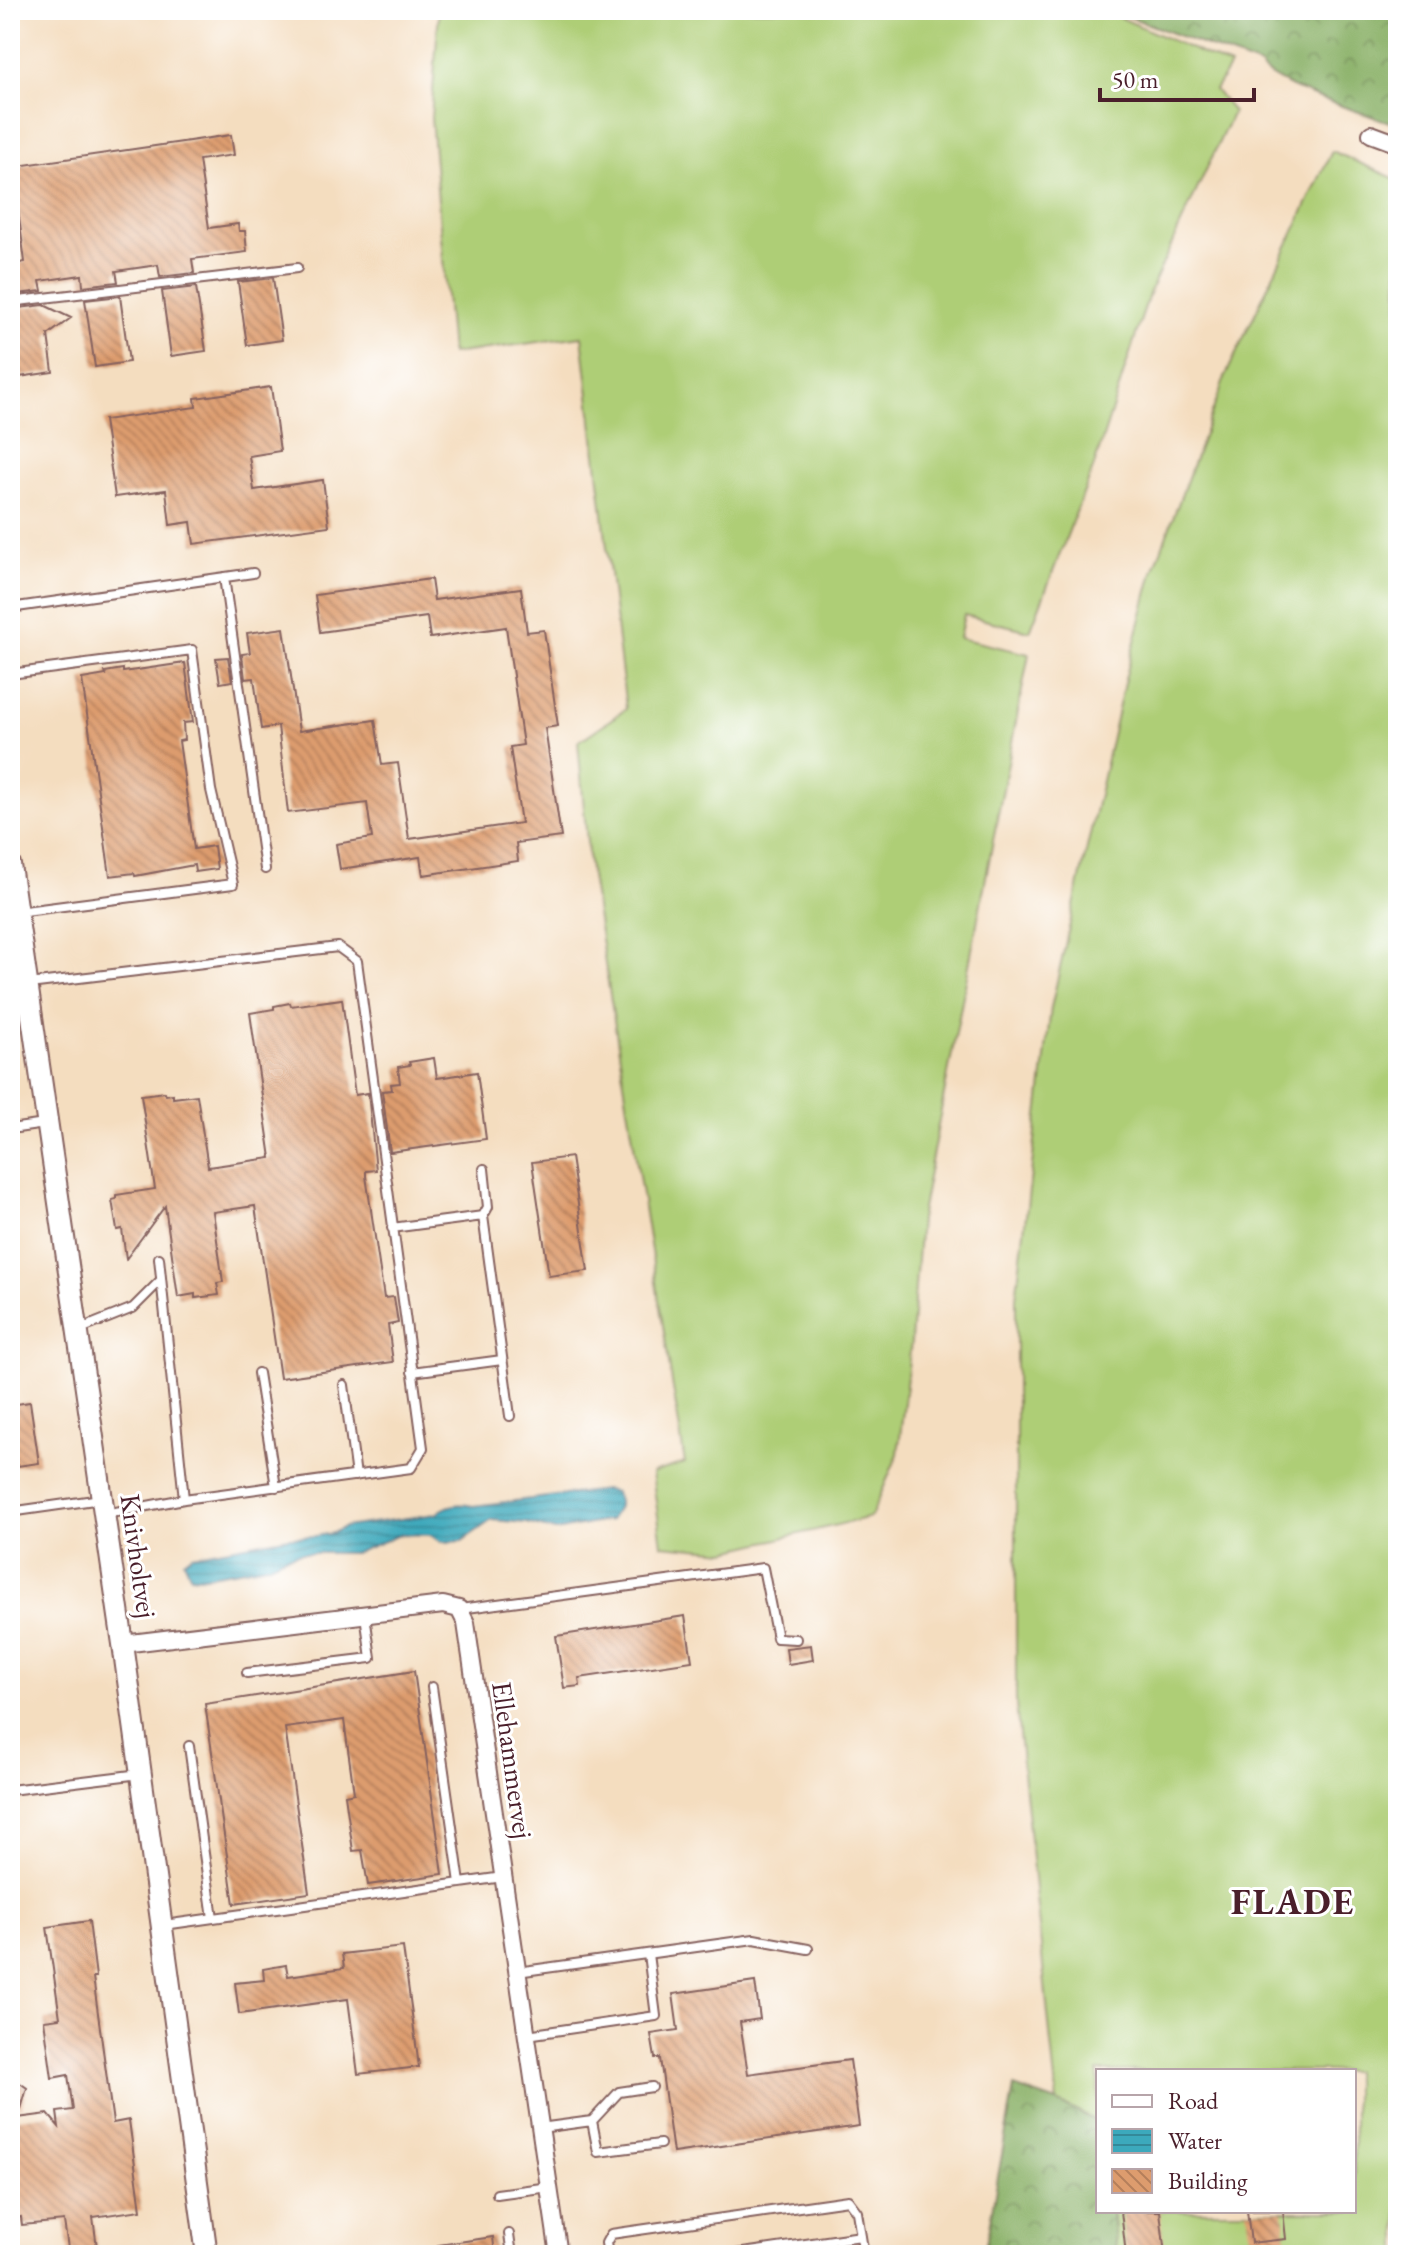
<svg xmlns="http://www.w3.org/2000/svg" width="1408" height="2265" viewBox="0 0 1408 2265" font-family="'EB Garamond',serif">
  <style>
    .grass { fill: #aece76; stroke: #7c7650; stroke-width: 2 }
    .forest { fill: url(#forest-crowns); stroke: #6a6849; stroke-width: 2 }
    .water { fill: url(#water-rules); stroke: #436474; stroke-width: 2 }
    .building { fill: url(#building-back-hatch) }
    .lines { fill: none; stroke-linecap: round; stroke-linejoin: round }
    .service-casing { stroke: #86625f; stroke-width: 12 }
    .minor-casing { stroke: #86625f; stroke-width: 20 }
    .tertiary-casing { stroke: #86625f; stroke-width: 24 }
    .service { stroke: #fff; stroke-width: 8 }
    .minor { stroke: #fff; stroke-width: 16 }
    .tertiary { stroke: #fff; stroke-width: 20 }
    .labels { text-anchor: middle; stroke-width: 6; stroke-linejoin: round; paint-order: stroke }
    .street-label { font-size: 28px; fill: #4a1f2b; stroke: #fff }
    .district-label { font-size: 36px; font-weight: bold; letter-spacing: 2px; fill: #4a1f2b; stroke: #fff }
  </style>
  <defs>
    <pattern id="forest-crowns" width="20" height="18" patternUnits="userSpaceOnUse" patternTransform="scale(2)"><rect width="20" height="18" fill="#8ab167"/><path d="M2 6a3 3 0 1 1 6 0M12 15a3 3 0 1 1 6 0" fill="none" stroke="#738f55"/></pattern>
    <pattern id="water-rules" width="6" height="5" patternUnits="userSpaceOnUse" patternTransform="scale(2)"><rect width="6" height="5" fill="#3ca9bc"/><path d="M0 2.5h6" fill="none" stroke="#348999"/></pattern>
    <pattern id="building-back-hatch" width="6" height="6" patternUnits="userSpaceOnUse" patternTransform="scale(2)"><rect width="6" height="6" fill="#dd9c6e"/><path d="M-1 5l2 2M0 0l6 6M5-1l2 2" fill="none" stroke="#b57f5b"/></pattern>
  </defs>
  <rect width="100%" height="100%" fill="#fff"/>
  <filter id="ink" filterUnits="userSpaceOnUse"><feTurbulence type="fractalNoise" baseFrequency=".0125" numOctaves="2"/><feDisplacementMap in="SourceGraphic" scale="16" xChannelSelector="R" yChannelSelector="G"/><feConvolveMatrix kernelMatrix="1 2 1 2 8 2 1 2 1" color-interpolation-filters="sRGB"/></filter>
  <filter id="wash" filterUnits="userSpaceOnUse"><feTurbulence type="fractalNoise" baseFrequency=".006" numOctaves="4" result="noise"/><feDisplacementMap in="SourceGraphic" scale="32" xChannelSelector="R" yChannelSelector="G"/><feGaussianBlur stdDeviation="1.8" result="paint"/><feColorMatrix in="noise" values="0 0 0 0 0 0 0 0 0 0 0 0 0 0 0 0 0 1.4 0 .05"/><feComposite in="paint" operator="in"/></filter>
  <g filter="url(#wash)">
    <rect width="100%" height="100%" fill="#f4ddbf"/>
    <path class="grass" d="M439,10H1103L1230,66L1215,90L1233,112L1150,291L1094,466L1030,631L964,615L959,638L1029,654L920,1219L911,1342L898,1454L871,1517L727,1551L662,1545L652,1473L685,1463L589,864L578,742L626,709L582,336L451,354L431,118Z
      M1332,151L1398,180V2255H1116L1112,2211H1354V2071H1098V2122L1057,2102L1016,1704V1298L1051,1008L1124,683L1153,572L1226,375Z"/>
    <path class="forest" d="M1111,10H1398V125C1370,115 1273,87 1260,66Z
      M1014,2087L1057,2102L1098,2122V2211H1112L1116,2255H984Z"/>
    <path class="water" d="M605,1490L615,1492C621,1505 618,1509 610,1520L555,1531L527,1523L492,1520L462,1541L442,1542L430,1535L402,1534L355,1553H301L284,1557L267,1565L199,1577L191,1576L184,1561L192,1555L289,1537L316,1536L333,1533L344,1527L436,1514C448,1504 458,1503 473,1506Z"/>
    <g id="blocks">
      <path class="building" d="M231,135L234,155L199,160L209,228L238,224L239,231H245L247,252L192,259L194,273L160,277L158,265L116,271L118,282L83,286L82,275L40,281L42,291L10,295V265L25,262L15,187H10V167Z
        M273,278L282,340L247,345L238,282Z
        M196,287L206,351L171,356L162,291Z
        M120,296L129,362L95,367L85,300Z
        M44,305L71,318L48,335L53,372L19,377L10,309Z
        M271,387L280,451L249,456L254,490L323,480L329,526L194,544L191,522L170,525L166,490L115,497L104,420L196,407L195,398Z
        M431,579L434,600L521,588L527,632L544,630L558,726L545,728L561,837L516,843L518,861L423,875L420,857L340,869L336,844L372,838L367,803L288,813L278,726L261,729L254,678L245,679L242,654L250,653L247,633L284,628L299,731L375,720L382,765L398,763L409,839L521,823L510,747L523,745L506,627L430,638L427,617L320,632L315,595Z
        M228,657L232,681L220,683L216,658Z
        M185,663L193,722L183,723L184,740L179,741L194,849L214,846L217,869L195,872L194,865L135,876L134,873L110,876L82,679L106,675L105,672L123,669V672Z
        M342,999L355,1095L368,1093L376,1170L366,1171V1176L384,1298L394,1297L398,1323L388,1325L393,1362L280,1378L255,1206L213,1212L223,1282L217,1283L219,1295L195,1298V1294L178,1297L165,1206L126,1259L122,1229L117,1230L112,1200L116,1199V1195L155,1189L141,1095L165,1092L166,1095L173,1094V1098L197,1095L208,1167L271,1158L250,1013L274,1009V1006L290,1003L291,1006Z
        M434,1058L437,1078L477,1072L486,1139L390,1152L382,1091L392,1090L391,1084L400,1083L398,1067L410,1065L409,1062Z
        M571,1157L588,1271L549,1276L532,1162Z
        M30,1402L39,1463L10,1467V1405Z
        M685,1616L692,1661L579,1678L580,1686L564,1688L556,1636Z
        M811,1645L813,1660L788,1664L786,1648Z
        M414,1671L443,1874L368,1885L362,1850L353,1851L345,1795L354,1793L344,1720L285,1728L309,1893L234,1904L205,1704Z
        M89,1921L96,1977H93L113,2123L129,2120L141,2210L93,2217L98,2255H69L64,2221L22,2225L21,2217L10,2219V2119L48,2114L59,2127L57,2112L73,2110L68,2075L52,2078L44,2020L60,2018L47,1927Z
        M403,1947L419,2067L358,2074L348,1999L239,2014L235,1983L264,1980L263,1969L286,1965L288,1976L344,1968L342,1954Z
        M755,1982L760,2019L740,2022L748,2074L850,2060L859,2126L673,2153L660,2058H655L651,2034L678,2030L673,1994Z
        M20,2083L27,2088L21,2109L10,2094L13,2084Z
        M1121,2211H1160L1165,2255H1126Z
        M1247,2211H1283L1286,2239L1251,2243Z
        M493,2237L495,2255H439L438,2245Z"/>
    </g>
  </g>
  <g filter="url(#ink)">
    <use href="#blocks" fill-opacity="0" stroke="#86625f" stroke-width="2"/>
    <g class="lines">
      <defs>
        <path id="service" d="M10,302L297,268
          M224,577L265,869
          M10,608L253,573
          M10,674L192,650L211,790L233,884L17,912
          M29,984L338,947L357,961L423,1448L411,1468L184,1499L105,1514
          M10,1129L45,1124
          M484,1169L488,1207L483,1216L510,1416
          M392,1228L483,1216
          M159,1258L184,1499
          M78,1330L133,1308L161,1280
          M412,1372L502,1360
          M258,1373L276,1487
          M344,1385L356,1476
          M10,1512L101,1499
          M460,1609L763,1568L777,1638L796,1639
          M247,1673L371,1658L365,1615
          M432,1687L460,1883
          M189,1746L213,1918
          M10,1790L140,1774
          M164,1925L503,1877
          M517,1972L754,1939L808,1949
          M527,2035L656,2016L648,1954
          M592,2121L598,2152L660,2144
          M540,2128L592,2121L619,2092L652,2087
          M497,2194L549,2187
          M509,2234L512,2255
          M608,2255L606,2243L611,2234L848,2200L857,2212L864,2255
          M729,2255L861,2236"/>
        <path id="minor" d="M1371,134L1398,144
          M123,1644L443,1605L459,1609L466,1623L559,2255"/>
        <path id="tertiary" d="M10,865L123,1644L207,2255"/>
      </defs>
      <use href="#service" class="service-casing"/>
      <use href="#minor" class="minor-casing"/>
      <use href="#tertiary" class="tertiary-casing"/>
      <use href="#service" class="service"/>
      <use href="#minor" class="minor"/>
      <use href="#tertiary" class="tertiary"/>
    </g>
  </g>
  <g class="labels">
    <g class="street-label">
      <text transform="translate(139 1556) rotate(82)" y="10">Knivholtvej</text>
      <text transform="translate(513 1760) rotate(82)" y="10">Ellehammervej</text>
    </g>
    <g class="district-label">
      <text x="1293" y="1914">FLADE</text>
    </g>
  </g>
  <rect width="1408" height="2265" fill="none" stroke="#fff" stroke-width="40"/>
  <rect x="1096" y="2069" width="260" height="144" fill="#ffffff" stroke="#b7a5aa" stroke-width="2"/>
  <rect x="1112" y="2095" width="40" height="12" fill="#ffffff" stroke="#b7a5aa" stroke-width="2"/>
  <text x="1168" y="2109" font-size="24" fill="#4a1f2b">Road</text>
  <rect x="1112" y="2129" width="40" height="24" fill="url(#water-rules)" stroke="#b7a5aa" stroke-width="2"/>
  <text x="1168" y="2149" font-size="24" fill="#4a1f2b">Water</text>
  <rect x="1112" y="2169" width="40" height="24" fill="url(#building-back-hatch)" stroke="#b7a5aa" stroke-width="2"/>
  <text x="1168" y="2189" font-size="24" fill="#4a1f2b">Building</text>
  <path d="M1100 88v12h154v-12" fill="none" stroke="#4a1f2b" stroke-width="4"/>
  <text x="1112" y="88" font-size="24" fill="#4a1f2b" stroke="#ffffff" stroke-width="6" paint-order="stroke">50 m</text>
</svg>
